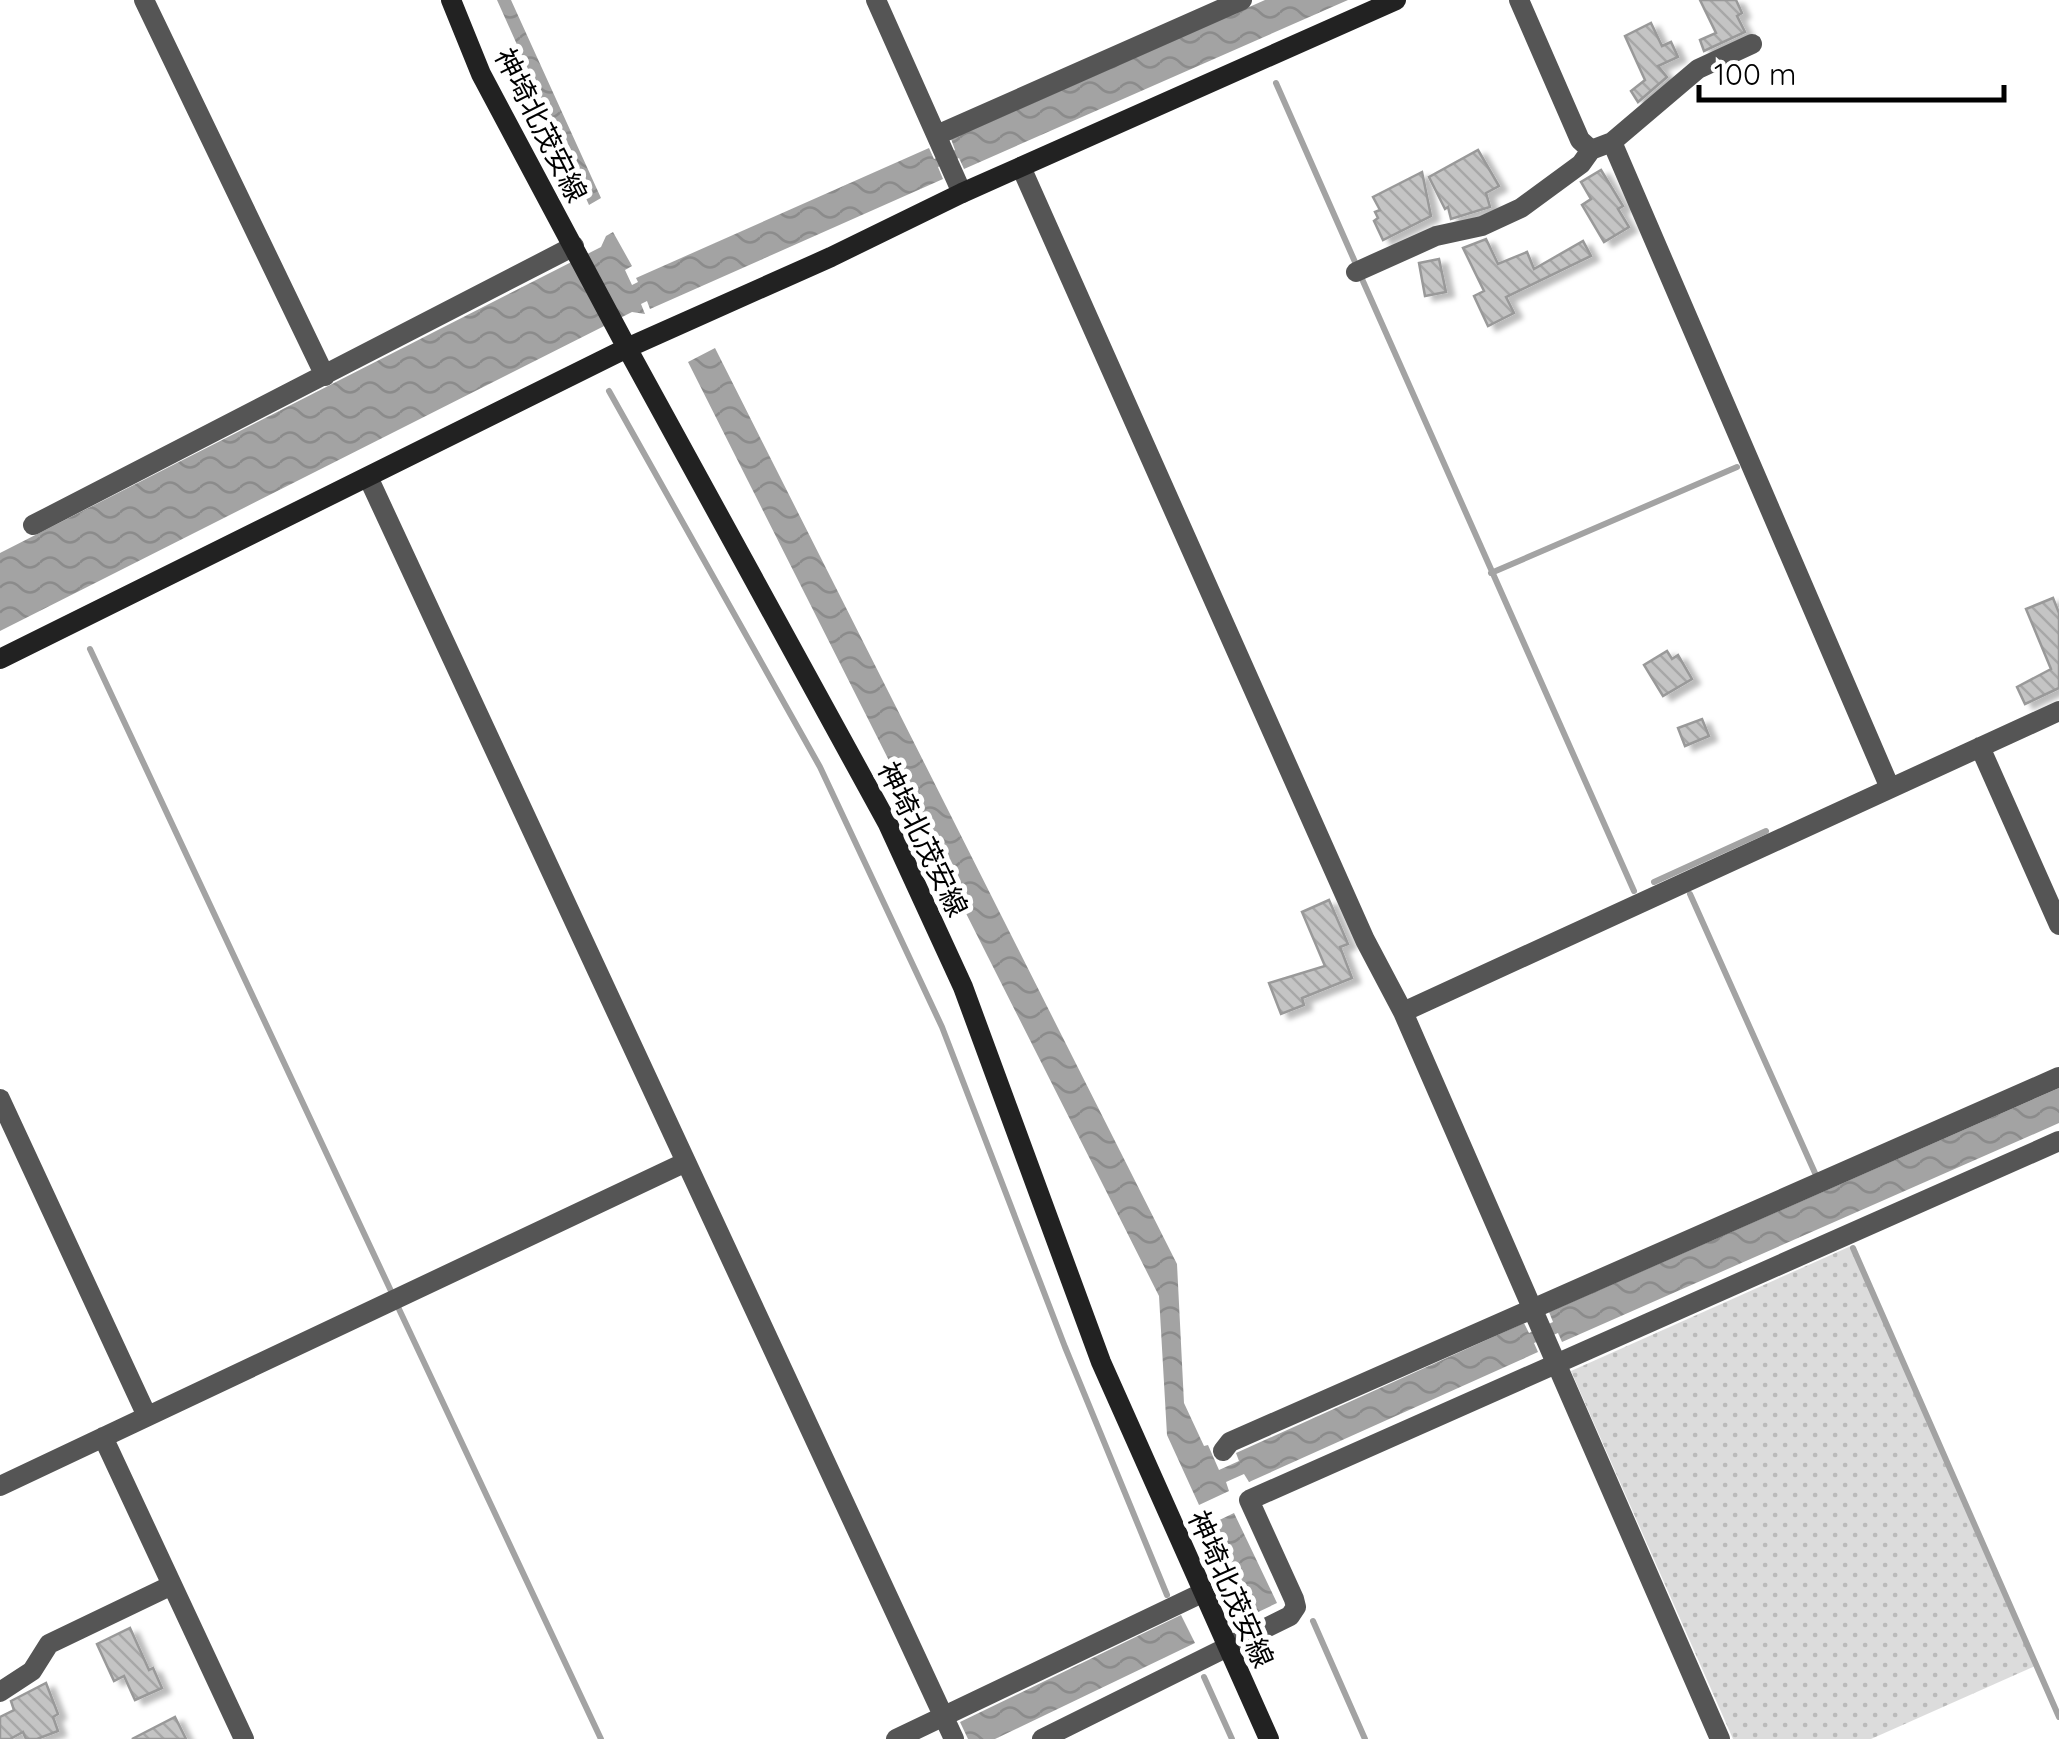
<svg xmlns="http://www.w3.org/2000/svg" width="2059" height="1739" viewBox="0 0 2059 1739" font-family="Quicksand,'Noto Sans JP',sans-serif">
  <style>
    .grass { fill: url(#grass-dots) }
    .water { fill: url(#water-waves) }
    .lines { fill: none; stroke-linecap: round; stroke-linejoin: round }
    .stream { stroke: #a3a3a3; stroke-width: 6 }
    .building { fill: url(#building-back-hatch); stroke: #999; stroke-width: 2.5; filter: url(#shadow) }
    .street { stroke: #555; stroke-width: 20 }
    .secondary { stroke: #222; stroke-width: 20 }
    .labels { text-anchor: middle; stroke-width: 10; stroke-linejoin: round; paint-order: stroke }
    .street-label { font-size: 28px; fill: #000; stroke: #fff }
  </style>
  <defs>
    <pattern id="grass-dots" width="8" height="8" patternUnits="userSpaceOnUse" patternTransform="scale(2.5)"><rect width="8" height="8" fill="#dcdcdc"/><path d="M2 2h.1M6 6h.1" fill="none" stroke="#bbb" stroke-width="1.8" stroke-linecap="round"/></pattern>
    <pattern id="water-waves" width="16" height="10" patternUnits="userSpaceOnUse" patternTransform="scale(2.5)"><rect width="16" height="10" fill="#a3a3a3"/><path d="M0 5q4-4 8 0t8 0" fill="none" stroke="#8b8b8b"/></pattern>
    <pattern id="building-back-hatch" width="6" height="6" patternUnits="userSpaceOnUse" patternTransform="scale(2.5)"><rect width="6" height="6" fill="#c4c4c4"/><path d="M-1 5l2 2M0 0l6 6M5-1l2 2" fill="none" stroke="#a7a7a7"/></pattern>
    <filter id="shadow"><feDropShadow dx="8" dy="4.5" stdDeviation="2.5" flood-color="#0004"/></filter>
  </defs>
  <rect width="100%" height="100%" fill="#fff"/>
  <path class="grass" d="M1851,1246L2035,1666L1871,1739H1733L1571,1371Z"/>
  <path class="water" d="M497,0H511L601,198L589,205Z
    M1265,0H1348L964,169L959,158L938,167L943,179L650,309L647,301L641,304L645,314L632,312L0,631V553L601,247L606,236L613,232L632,266L625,270L632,285L638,282L636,278L929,148L934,159L955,150L951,139Z
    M715,348L1177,1264L1184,1403L1204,1446L1208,1445L1219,1470L1239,1461L1236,1453L1524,1323L1529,1333L1553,1322L1549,1312L2059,1088V1123L1562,1342L1558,1333L1534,1343L1538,1352L1249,1482L1244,1474L1226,1482L1229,1491L1199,1505L1167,1435L1159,1296L688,362Z
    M1234,1513L1277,1603L1235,1623L1222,1596L1239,1588L1209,1525Z
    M1181,1615L1195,1643L995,1739H968L960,1722Z"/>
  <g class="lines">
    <path class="stream" d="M1276,83L1355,262
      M1362,279L1634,891
      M609,391L820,767L942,1027L1065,1347L1167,1595
      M1491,573L1737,467
      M90,649L391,1291
      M1654,882L1766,831
      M1690,894L1815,1173
      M1853,1248L2059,1717
      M398,1307L601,1739
      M1313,1621L1365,1739
      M1204,1677L1232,1739"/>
  </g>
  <path class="building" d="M1700,0H1736L1742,13L1737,16L1745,32L1704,51L1700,40L1716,33Z
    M1651,23L1662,46L1671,42L1678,57L1658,66L1667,77L1638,102L1631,91L1645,80L1625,36Z
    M1478,150L1499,186L1486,193L1490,207L1451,219L1448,207L1445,209L1429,177Z
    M1601,170L1623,206L1618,209L1629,227L1604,242L1582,205L1591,199L1581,182Z
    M1422,172L1431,216L1383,240L1374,221L1378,218L1375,212L1380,210L1373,197Z
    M1486,239L1498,264L1527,252L1534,269L1583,241L1591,256L1506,297L1514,313L1488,326L1474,296L1484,291L1463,248Z
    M1439,259L1446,292L1425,296L1419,263Z
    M2053,598L2059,613V688L2025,704L2017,687L2051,669L2026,609Z
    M1667,651L1672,659L1678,655L1692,679L1663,696L1644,665Z
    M1702,719L1709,736L1685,746L1678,728Z
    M1329,900L1348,944L1340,947L1352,978L1302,998L1304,1005L1281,1014L1269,983L1325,966L1302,912Z
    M130,1628L149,1670L153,1668L162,1688L135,1700L124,1676L114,1681L97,1644Z
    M46,1683L58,1714L53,1717L58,1731L37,1739H26L23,1732L10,1739H0V1717L14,1710L11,1701Z
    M175,1717L186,1739H132Z"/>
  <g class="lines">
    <path class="street" d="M144,0L325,376
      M876,0L962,193
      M1519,0L1580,140L1591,150L1612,142L1890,788
      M937,135L1242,0
      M1612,142L1698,69L1752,44
      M1021,167L1365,940L1403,1012L1720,1739
      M1356,272L1436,236L1482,226L1521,208L1581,164L1591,150
      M368,477L954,1739
      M33,525L574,246
      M1980,747L2059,925
      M1403,1012L2059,711
      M0,1099L147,1416
      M103,1437L244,1739
      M1223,1451L1230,1442L2059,1077
      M0,1486L686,1162
      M0,1692L32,1671L49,1644L172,1585
      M896,1739L1202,1593
      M1042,1739L1290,1616L1296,1607L1294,1599L1249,1500L2059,1141"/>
    <path class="secondary" d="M451,0L481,74L627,348L888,824L963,987L1101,1362L1269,1739
      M0,659L627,348L831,257L962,193L1396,0"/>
  </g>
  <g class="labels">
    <g class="street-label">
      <text transform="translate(541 125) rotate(63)" y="10">神埼北茂安線</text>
      <text transform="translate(923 839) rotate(64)" y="10">神埼北茂安線</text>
      <text transform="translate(1231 1589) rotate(66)" y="10">神埼北茂安線</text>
    </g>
  </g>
  <path d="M1699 85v15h305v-15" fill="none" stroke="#000000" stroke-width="5"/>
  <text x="1714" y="85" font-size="30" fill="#000000" stroke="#ffffff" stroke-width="8" paint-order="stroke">100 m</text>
</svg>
